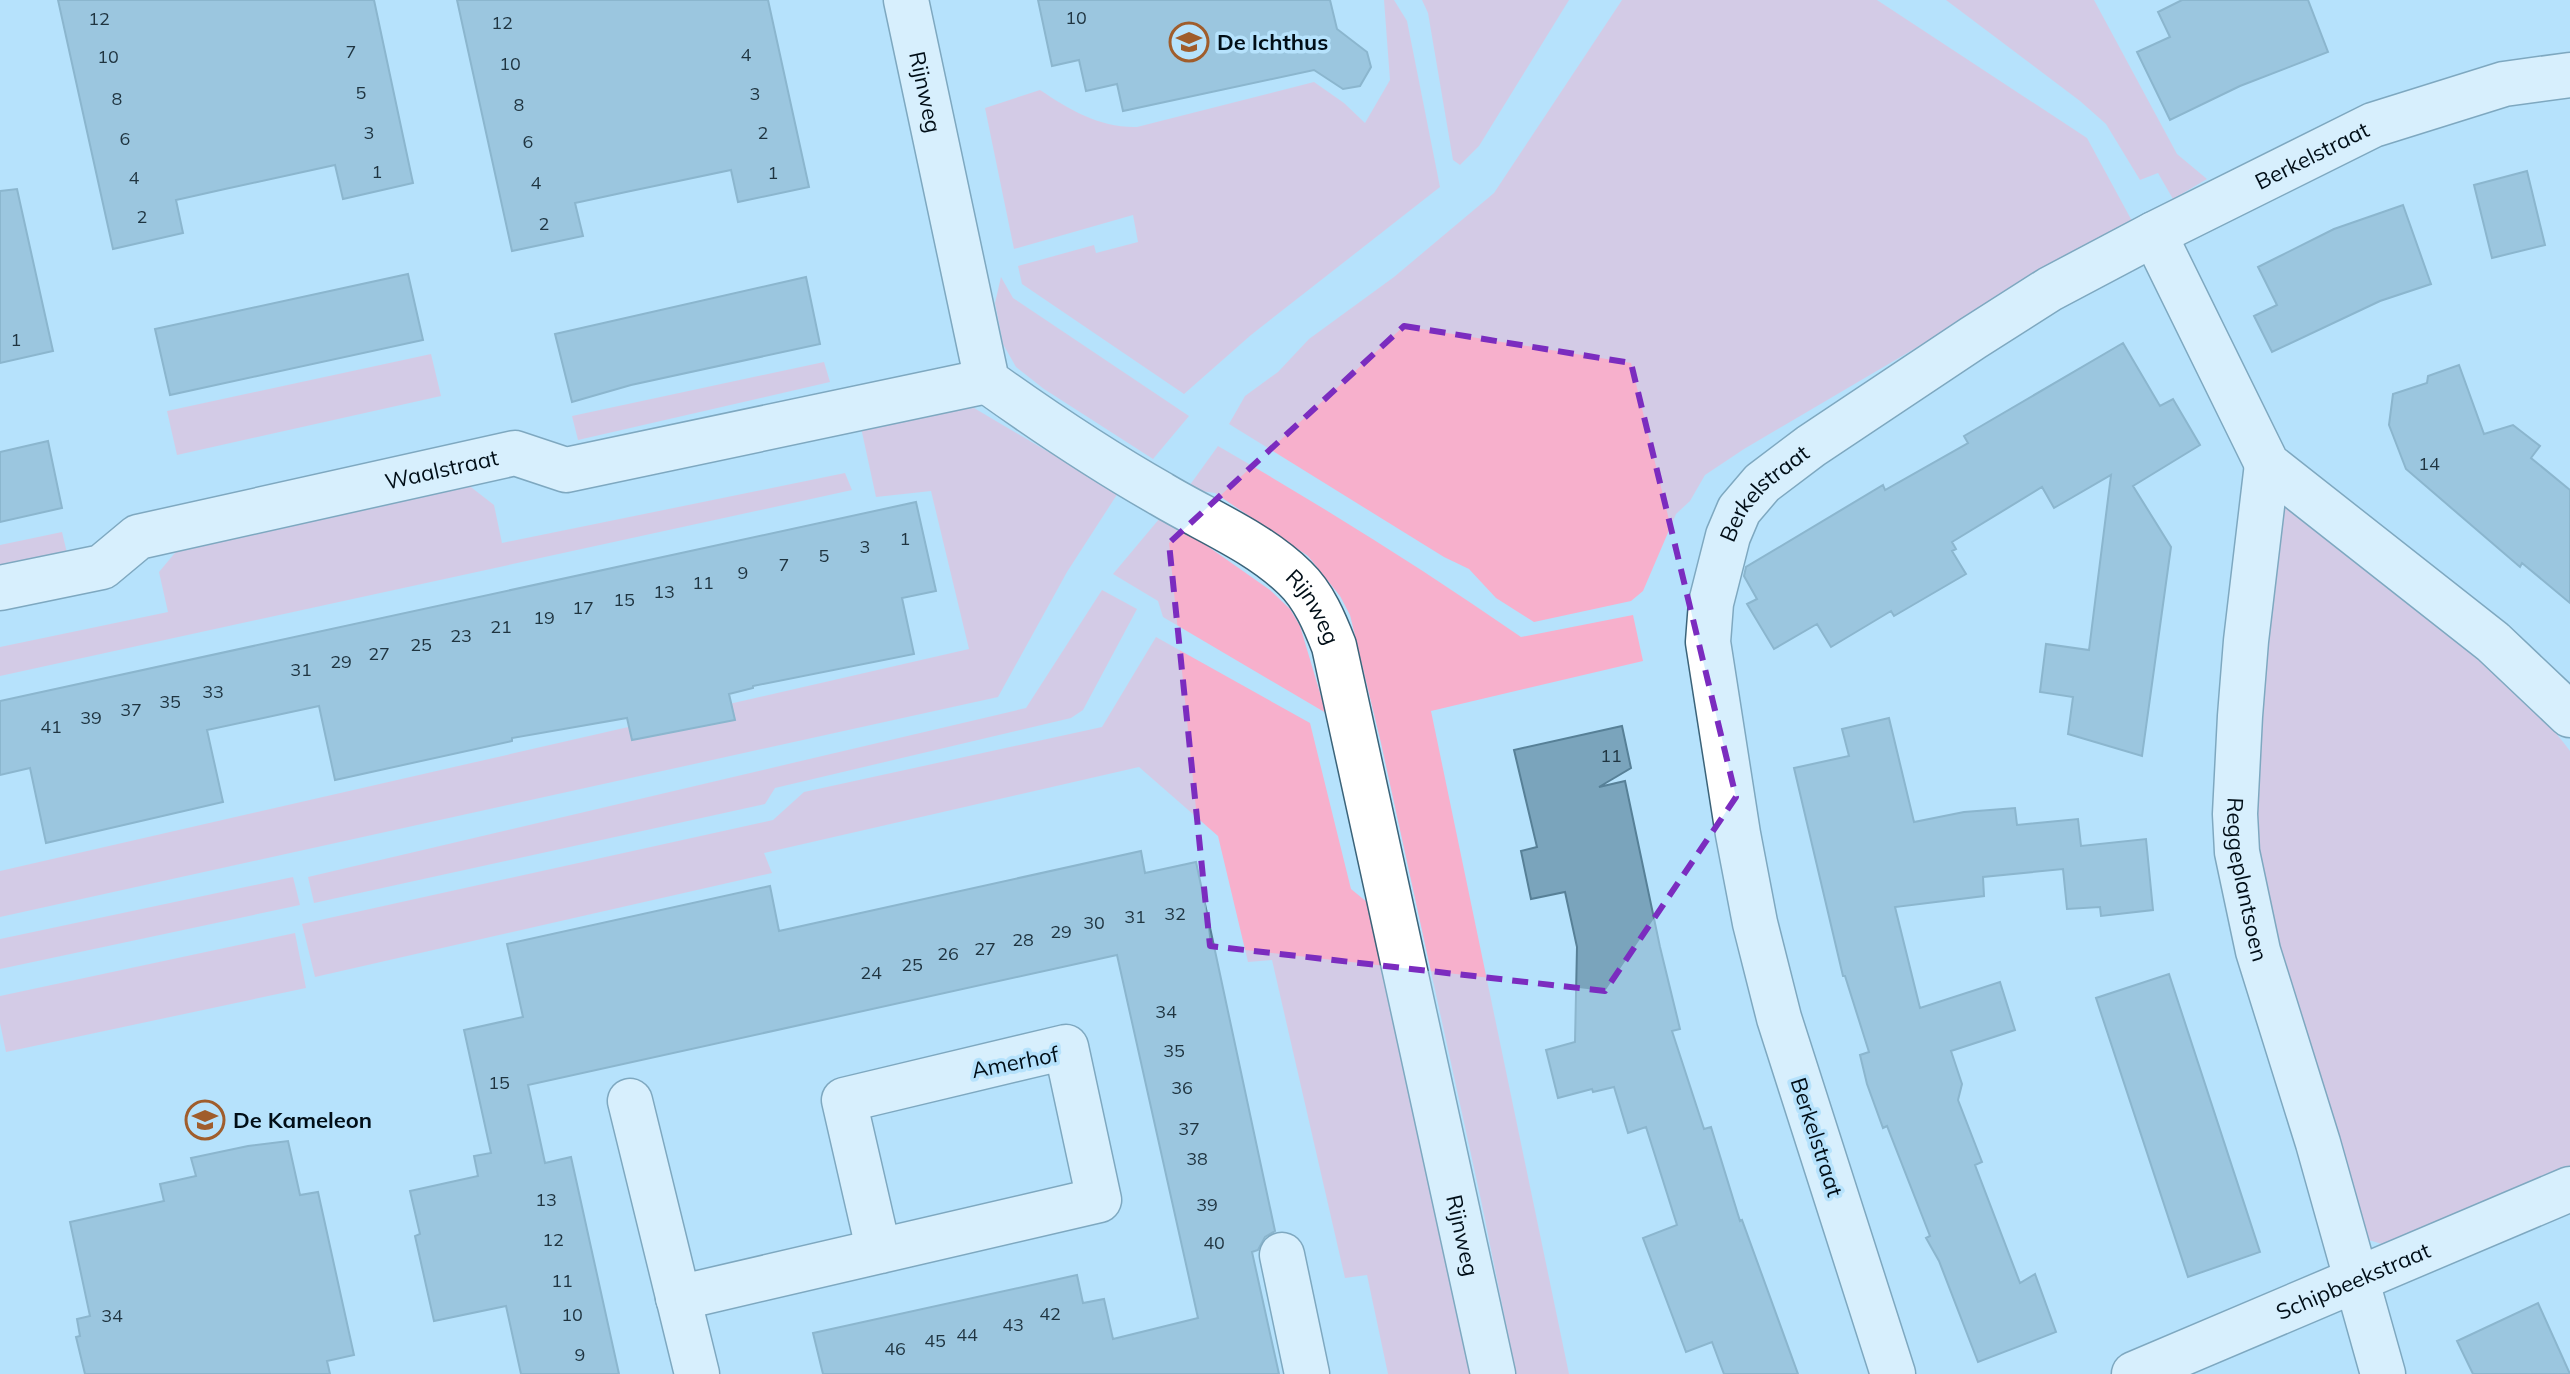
<svg xmlns="http://www.w3.org/2000/svg" width="2570" height="1374" viewBox="0 0 2570 1374" font-family="Mulish,sans-serif">
  <style>
    .green { fill: #f7b0cc }
    .building { fill: #7aa4bc; stroke: #578097; stroke-width: 2 }
    .lines { fill: none; stroke-linecap: round; stroke-linejoin: round }
    .minor-casing { stroke: #3b6379; stroke-width: 47 }
    .minor { stroke: #fff; stroke-width: 44 }
    .marked { fill: none; stroke: #7b2cbf; stroke-width: 6; stroke-dasharray: 16 10; stroke-linejoin: round }
    .labels { text-anchor: middle; stroke-width: 7; stroke-linejoin: round; paint-order: stroke }
    .number-label { font-size: 18px; fill: #1f3440 }
    .poi-label { font-size: 22px; font-weight: bold; fill: #010e17; stroke: #b6e2fc; text-anchor: start }
    .street-label { font-size: 22px; fill: #010e17; stroke: #b6e2fc }
  </style>
  <rect width="100%" height="100%" fill="#b6e2fc"/>
  <path class="green" d="M1384,0H1394L1407,21L1440,187L1251,335L1184,394L1022,284L1018,266L1094,245L1096,253L1138,242L1133,215L1014,249L985,108L1040,90C1070,110 1100,128 1137,127L1314,82L1344,103L1365,123L1390,80Z
    M1422,0H1569L1479,146L1460,165L1453,160L1428,13Z
    M1622,0H1877L2087,138L2132,221L1744,449L1705,475L1690,501L1676,514L1643,591L1631,601L1534,622L1496,598L1469,569L1444,557L1229,424L1245,396L1278,372L1309,339L1394,277L1494,193Z
    M1946,0H2094L2177,154L2207,179L2173,199L2158,173L2140,180L2106,124L2080,101Z
    M1001,277L1013,298L1189,416L1153,459L1044,389L1016,367L1003,344L995,303Z
    M431,354L441,396L177,455L167,411Z
    M824,362L830,382L578,440L572,416Z
    M974,408L1118,493L1067,572L998,697L0,917V871L969,649L931,491L876,497L860,423Z
    M1218,446C1322,506 1423,569 1521,637L1633,615L1643,661L1431,711L1569,1374H1516L1481,1200L1381,743L1350,615L1340,596L1308,556L1215,493L1187,489Z
    M845,473L852,490L0,676V647L168,612L159,572L179,548L467,484L494,505L502,543Z
    M2285,500C2347,550 2411,598 2471,651C2506,682 2542,713 2570,751V1169L2409,1237L2382,1244L2365,1239L2264,926L2245,775Z
    M1165,512L1193,536L1270,590L1290,609L1300,626L1326,713L1163,617L1158,601L1113,574Z
    M62,532L67,553L0,567V545Z
    M1102,590L1137,609L1083,710L1071,718L775,788L765,804L314,903L308,877L1026,708Z
    M1156,637L1310,723L1351,889L1373,907L1472,1374H1388L1367,1275L1345,1278L1272,960L1248,962L1218,836L1139,767L764,853L772,873L315,977L302,924L773,820L804,792L1102,727Z
    M293,877L300,905L0,969V939Z
    M295,933L306,988L6,1052L0,1023V996Z"/>
  <path class="building" d="M58,0H374L413,183L343,199L335,165L225,189L176,200L183,233L113,249Z
    M457,0H768L809,187L738,202L731,170L626,192L575,203L583,236L512,251Z
    M1038,0H1330L1337,29L1367,52L1371,67L1360,86L1343,89L1314,70L1123,111L1117,84L1086,91L1079,60L1052,66Z
    M2182,0H2308L2328,52L2240,86L2170,120L2137,52L2170,37L2158,12Z
    M2527,171L2545,245L2492,258L2474,185Z
    M17,189L53,351L0,363V191Z
    M2403,205L2431,284L2380,301L2272,352L2254,316L2277,305L2258,267L2334,229Z
    M408,274L423,340L170,395L155,329Z
    M806,277L820,344L631,385L572,402L555,334Z
    M2123,343L2160,406L2173,399L2200,445L2133,486L2171,547L2142,756L2068,734L2073,697L2040,692L2046,644L2089,650L2111,475L2054,508L2042,487L1952,542L1956,549L1952,551L1966,574L1894,616L1891,611L1831,647L1817,624L1774,649L1747,604L1757,599L1744,576L1746,567L1883,485L1885,490L1968,443L1964,436Z
    M2459,365L2484,434L2513,425L2540,446L2531,458L2570,490V603L2522,563L2520,567L2406,469L2389,425L2393,394L2427,383L2428,376Z
    M48,441L62,508L0,522V452Z
    M916,502L936,591L902,598L914,654L753,686V688L729,694L735,720L632,740L627,718L512,738V741L335,780L319,706L207,730L223,802L46,843L30,768L0,775V701Z
    M1889,718L1914,822L1964,812L2015,808L2017,825L2078,819L2081,846L2146,839L2153,910L2101,916L2100,907L2067,909L2063,869L1983,877L1984,896L1895,907L1920,1008L2000,982L2015,1030L1951,1051L1962,1084L1958,1100L1982,1162L1975,1165L2020,1283L2035,1274L2056,1332L1978,1362L1939,1261L1926,1238L1930,1236L1887,1126L1883,1128L1867,1084L1860,1055L1869,1052L1845,976H1843L1794,768L1849,756L1842,729Z
    M1622,726L1631,768L1599,787L1625,781L1660,947L1680,1029L1672,1031L1704,1129L1711,1127L1740,1221L1742,1220L1798,1374H1724L1712,1342L1686,1352L1643,1238L1677,1225L1646,1127L1628,1133L1614,1087L1593,1092L1592,1089L1558,1098L1546,1050L1575,1042L1577,947L1565,892L1531,899L1521,851L1537,847L1514,750Z
    M1141,851L1145,873L1196,862L1275,1231L1265,1237L1258,1250L1252,1252L1279,1374H823L813,1333L1077,1275L1083,1303L1104,1299L1113,1339L1198,1318L1117,955L528,1085L545,1163L571,1157L619,1374H521L506,1306L434,1321L415,1236L420,1234L410,1191L478,1176L474,1156L491,1153L464,1030L523,1017L507,944L770,886L779,931Z
    M2169,974L2260,1252L2188,1277L2096,998Z
    M288,1141L300,1195L318,1192L354,1355L327,1361L330,1374H85L76,1337L80,1336L77,1319L90,1316L70,1222L164,1201L160,1184L196,1176L191,1158L248,1146Z
    M2538,1303L2570,1374H2473L2457,1341Z"/>
  <g class="lines">
    <defs>
      <g id="minor">
        <path id="s1" d="M906,0L987,381C1043,421 1101,460 1161,494C1206,521 1257,541 1295,578C1314,596 1325,623 1334,646L1493,1374"/>
        <path d="M2154,234L2267,464L2493,642L2570,715"/>
        <path id="s2" d="M2267,464L2246,641L2240,716L2235,814L2237,852L2258,951L2318,1143L2383,1374"/>
        <path id="s3" d="M0,588L102,567L138,537L515,453L566,470L987,381"/>
        <path d="M630,1101L697,1374"/>
        <path d="M1282,1255L1307,1374"/>
        <path d="M678,1298L1099,1200L1066,1047L844,1100L878,1248L881,1251"/>
        <path id="s4" d="M1893,1374L1779,1018L1755,923L1738,834L1708,642L1711,603L1728,536L1739,510L1762,483L1811,446L1973,338L2050,289L2154,234L2373,125L2504,84L2570,75"/>
        <path id="s5" d="M2134,1374L2570,1189"/>
      </g>
    </defs>
    <use href="#minor" class="minor-casing"/>
    <use href="#minor" class="minor"/>
  </g>
  <path d="M0 0H2570V1374H0ZM1404,326L1631,363L1736,797L1605,991L1210,946L1169,543Z" fill="#b6e2fc" fill-opacity=".55" fill-rule="evenodd"/>
  <path class="marked" d="M1404,326L1631,363L1736,797L1605,991L1210,946L1169,543Z"/>
  <defs>
    <symbol id="school-ring" viewBox="-11 -11 22 22"><circle r="9.5" fill="#b6e2fc" stroke="#a05d2c" stroke-width="1.5"/><path d="M0-5L7-2L0 1L-7-2ZM-4 1L0 2.5L4 1V4Q0 6-4 4Z" fill="#a05d2c"/></symbol>
  </defs>
  <g fill-rule="evenodd">
    <use href="#school-ring" x="1167" y="20" width="44" height="44"/>
    <use href="#school-ring" x="183" y="1098" width="44" height="44"/>
  </g>
  <g class="labels">
    <g class="number-label">
      <text x="1076" y="24">10</text>
      <text x="99" y="25">12</text>
      <text x="502" y="29">12</text>
      <text x="351" y="58">7</text>
      <text x="746" y="61">4</text>
      <text x="108" y="63">10</text>
      <text x="510" y="70">10</text>
      <text x="361" y="99">5</text>
      <text x="755" y="100">3</text>
      <text x="117" y="105">8</text>
      <text x="519" y="111">8</text>
      <text x="369" y="139">3</text>
      <text x="763" y="139">2</text>
      <text x="125" y="145">6</text>
      <text x="528" y="148">6</text>
      <text x="377" y="178">1</text>
      <text x="773" y="179">1</text>
      <text x="134" y="184">4</text>
      <text x="536" y="189">4</text>
      <text x="142" y="223">2</text>
      <text x="544" y="230">2</text>
      <text x="16" y="346">1</text>
      <text x="2429" y="470">14</text>
      <text x="905" y="545">1</text>
      <text x="865" y="553">3</text>
      <text x="824" y="562">5</text>
      <text x="784" y="571">7</text>
      <text x="743" y="579">9</text>
      <text x="703" y="589">11</text>
      <text x="664" y="598">13</text>
      <text x="624" y="606">15</text>
      <text x="583" y="614">17</text>
      <text x="544" y="624">19</text>
      <text x="501" y="633">21</text>
      <text x="461" y="642">23</text>
      <text x="421" y="651">25</text>
      <text x="379" y="660">27</text>
      <text x="341" y="668">29</text>
      <text x="301" y="676">31</text>
      <text x="213" y="698">33</text>
      <text x="170" y="708">35</text>
      <text x="131" y="716">37</text>
      <text x="91" y="724">39</text>
      <text x="51" y="733">41</text>
      <text x="1611" y="762">11</text>
      <text x="1175" y="920">32</text>
      <text x="1135" y="923">31</text>
      <text x="1094" y="929">30</text>
      <text x="1061" y="938">29</text>
      <text x="1023" y="946">28</text>
      <text x="985" y="955">27</text>
      <text x="948" y="960">26</text>
      <text x="912" y="971">25</text>
      <text x="871" y="979">24</text>
      <text x="1166" y="1018">34</text>
      <text x="1174" y="1057">35</text>
      <text x="499" y="1089">15</text>
      <text x="1182" y="1094">36</text>
      <text x="1189" y="1135">37</text>
      <text x="1197" y="1165">38</text>
      <text x="546" y="1206">13</text>
      <text x="1207" y="1211">39</text>
      <text x="553" y="1246">12</text>
      <text x="1214" y="1249">40</text>
      <text x="562" y="1287">11</text>
      <text x="1050" y="1320">42</text>
      <text x="572" y="1321">10</text>
      <text x="112" y="1322">34</text>
      <text x="1013" y="1331">43</text>
      <text x="967" y="1341">44</text>
      <text x="935" y="1347">45</text>
      <text x="895" y="1355">46</text>
      <text x="580" y="1361">9</text>
    </g>
    <g class="poi-label">
      <text x="1217" y="50">De Ichthus</text>
      <text x="233" y="1128">De Kameleon</text>
    </g>
    <g class="street-label">
      <text dy="8" stroke="none"><textPath href="#s1" startOffset="94">Rijnweg</textPath></text>
      <text dy="8" stroke="none"><textPath href="#s4" startOffset="1570">Berkelstraat</textPath></text>
      <text dy="8" stroke="none"><textPath href="#s3" startOffset="462">Waalstraat</textPath></text>
      <text dy="8" stroke="none"><textPath href="#s4" startOffset="922">Berkelstraat</textPath></text>
      <text dy="8" stroke="none"><textPath href="#s1" startOffset="790">Rijnweg</textPath></text>
      <text dy="8" stroke="none"><textPath href="#s2" startOffset="418">Reggeplantsoen</textPath></text>
      <text transform="translate(1015 1062) rotate(-11)" y="8">Amerhof</text>
      <text transform="translate(1817 1137) rotate(72)" y="8">Berkelstraat</text>
      <text dy="8" stroke="none"><textPath href="#s1" startOffset="1438">Rijnweg</textPath></text>
      <text dy="8" stroke="none"><textPath href="#s5" startOffset="238">Schipbeekstraat</textPath></text>
    </g>
  </g>
</svg>
